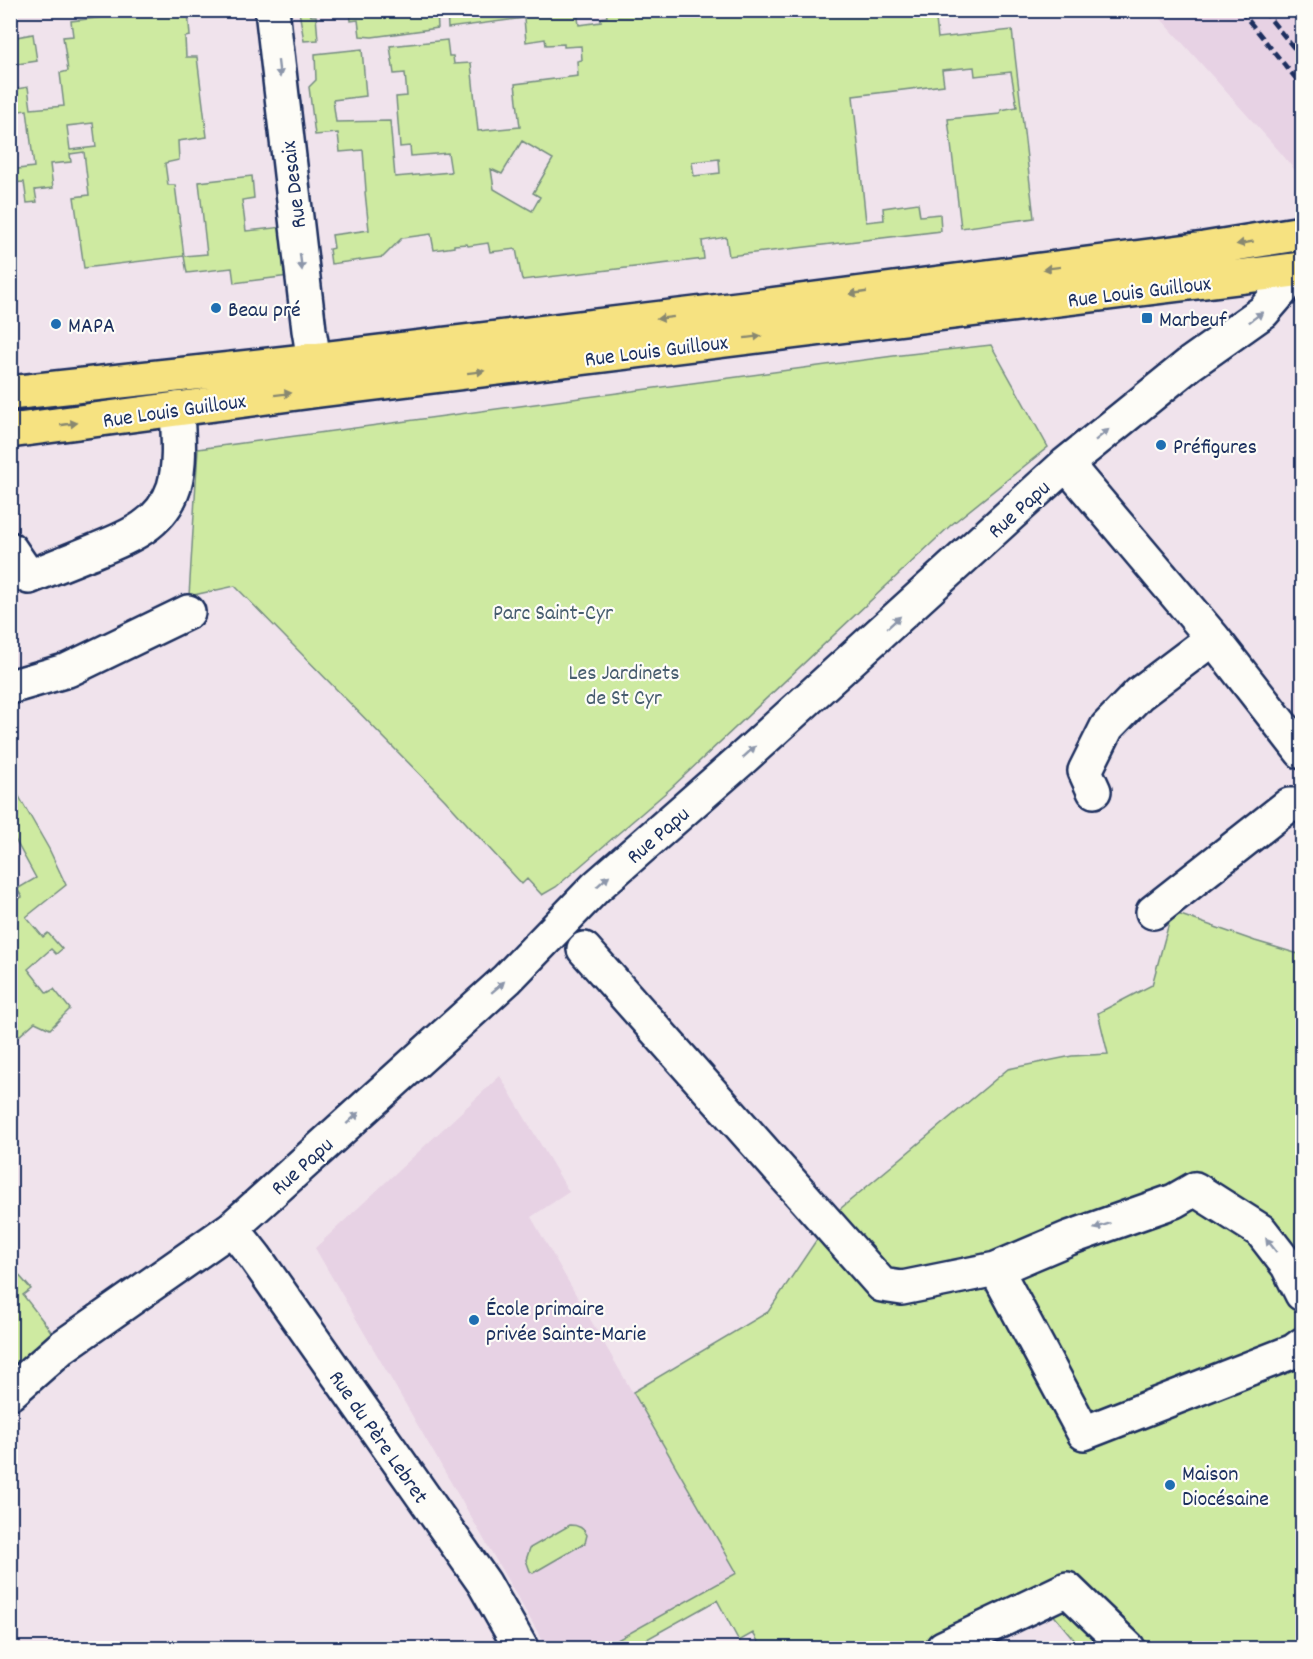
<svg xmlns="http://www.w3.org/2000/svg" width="1313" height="1659" viewBox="0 0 1313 1659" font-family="Dekko,sans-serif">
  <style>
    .built { fill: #e7d2e4 }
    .green { fill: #ceeaa1; stroke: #748c80; stroke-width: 1.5; fill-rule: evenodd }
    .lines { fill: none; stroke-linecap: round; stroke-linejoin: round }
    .minor-casing { stroke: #1b2f5e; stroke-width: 38 }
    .major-casing { stroke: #1b2f5e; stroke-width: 38 }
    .minor { stroke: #fdfcf7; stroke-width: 33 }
    .major { stroke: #f6e281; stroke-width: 33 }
    .rail { stroke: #1b2f5e; stroke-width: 4.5; stroke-dasharray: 9 4.5; stroke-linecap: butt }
    .oneway { fill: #8c96aa }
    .oneway2 { fill: #888870 }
    .poi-dot { fill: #1f6fb2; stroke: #fdfcf7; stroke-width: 2 }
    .labels { text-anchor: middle; stroke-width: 4.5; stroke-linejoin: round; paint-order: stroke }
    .street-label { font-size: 22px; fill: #1b2f5e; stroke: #fdfcf7 }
    .poi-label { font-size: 22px; fill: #1b2f5e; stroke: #fdfcf7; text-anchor: start }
    .park-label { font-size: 22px; fill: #485e6f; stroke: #fdfcf7 }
  </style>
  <rect width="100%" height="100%" fill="#f0e3ec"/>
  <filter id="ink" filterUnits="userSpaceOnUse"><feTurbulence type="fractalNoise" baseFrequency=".0167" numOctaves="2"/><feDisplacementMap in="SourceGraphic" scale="12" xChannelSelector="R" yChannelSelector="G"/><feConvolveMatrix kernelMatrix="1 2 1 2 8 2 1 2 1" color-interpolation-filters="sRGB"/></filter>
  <g filter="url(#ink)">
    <path class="built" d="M1154,11H1302V179L1281,153Z
      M500,1076L569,1192L531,1217L737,1573L603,1648H547L315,1248Z"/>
    <path class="green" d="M121,11H188L190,36L185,37L186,57H197L207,137L178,141L179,160L165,163L168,185H175L184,256L207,254L199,182L252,176L254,198L242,200L246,231L283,227L289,276L234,283L232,268L187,273L184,256L84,268L74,197L89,195L84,152L70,154L71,162L50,164L53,188L35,190L37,202L27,203L24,182L11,183L10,170L34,167L27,110L11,112V90L28,87L31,109L64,106L60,73L68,71L63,37L73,36L71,21L121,15ZM93,123L96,147L70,150L67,126Z
      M299,11H310L311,16H316L318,40L304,41Z
      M350,11H437L438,28L372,37L360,36L358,20L351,21Z
      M606,11L935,10L938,38L1012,30L1034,218L961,228L948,119L1000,114L1001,110L1017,107L1011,72L975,76L974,67L942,70L944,85L853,96L866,222L884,220L883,208L918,203L920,216L940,214L941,231L729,256L726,237L702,241L704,259L522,280L516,249L490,252L488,243L468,246L467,244L454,245V247L434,250L431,234L402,238L383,257L331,264L329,249L334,248L332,235L369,230L365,192L366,191L363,150L340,152L338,133L315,135L309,87L316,80L315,54L362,49L366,96L333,100L336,122L390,121L395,177L451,172L448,153L411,156L410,146L400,147L396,97L407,96L405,73L394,74L390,46L447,40L449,56H453L454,64L471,63L478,131L520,127L515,84L578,76L577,61L582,60L581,46L564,47V44L546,45L545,39L526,42L524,18L448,28L447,11H580H577L579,25L601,22V18L607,17ZM522,141L553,159L533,193L540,197L532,211L494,189L491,169L502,174ZM719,159L720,173L694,176L692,162Z
      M33,34L37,61L11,65V38Z
      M991,345L1048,447L951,525L670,789L556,887L542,895L527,879L522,884L445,800L235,586L189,596L198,449L901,355Z
      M17,793L49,849L66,885L26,917L43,937L48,933L62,949L56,954L51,949L28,969L47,993L54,989L70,1009L50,1029L35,1022L11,1043V903L22,897L17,889L36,878L11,832V797Z
      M1172,912L1255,941L1302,955V1648H1081L1041,1600L943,1648H762L753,1633L739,1641L717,1600L631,1648H603L737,1573L633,1392L768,1312L834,1214L1008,1069L1072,1056L1108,1054L1098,1013L1152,985Z
      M10,1265L31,1289L23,1295L47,1326L62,1347L10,1394Z
      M570,1525C577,1525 584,1528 587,1535L585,1543L533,1573L530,1571L526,1560L530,1548Z"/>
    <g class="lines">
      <defs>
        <path id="minor" d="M272,10L309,330L314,360
          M1066,464L1213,638L1302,752
          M10,549L29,577C49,569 69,561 89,553C124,539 161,527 174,487C181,463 178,434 177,409
          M10,687L68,670L188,612
          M1094,791L1085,771L1107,727L1139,694L1213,638
          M1153,912L1289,805H1302
          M584,949L882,1285L902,1288L996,1269L1084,1433L1294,1351L1302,1345
          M232,1228L255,1257L484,1583L521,1648
          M996,1269L1069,1238L1174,1201L1195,1189L1261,1231L1288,1266L1302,1294
          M10,1393L62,1347L232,1228L507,979L596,887L743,758L1066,464L1191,363L1263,312L1300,269
          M943,1648L1067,1589L1128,1648"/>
        <path id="major" d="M10,393L314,360L754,307L1204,249L1302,233
          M10,431L320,390L1302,269"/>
      </defs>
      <use href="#minor" class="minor-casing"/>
      <use href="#major" class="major-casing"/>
      <use href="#minor" class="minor"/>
      <use href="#major" class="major"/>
      <path class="rail" d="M1240,10L1302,86
        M1263,10L1302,58"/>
    </g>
    <defs><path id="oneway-solid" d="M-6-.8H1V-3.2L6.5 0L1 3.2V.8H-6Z" transform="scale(1.5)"/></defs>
    <g class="oneway">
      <use href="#oneway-solid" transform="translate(279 69) rotate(83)"/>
      <use href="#oneway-solid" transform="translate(301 262) rotate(83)"/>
      <use href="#oneway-solid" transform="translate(1256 317) rotate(-37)"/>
      <use href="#oneway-solid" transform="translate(1102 435) rotate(-39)"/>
      <use href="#oneway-solid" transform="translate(894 622) rotate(-42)"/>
      <use href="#oneway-solid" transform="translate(749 752) rotate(-42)"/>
      <use href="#oneway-solid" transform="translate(603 881) rotate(-42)"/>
      <use href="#oneway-solid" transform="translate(498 987) rotate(-41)"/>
      <use href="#oneway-solid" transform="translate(353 1118) rotate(-42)"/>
      <use href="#oneway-solid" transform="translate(1102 1226) rotate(161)"/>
      <use href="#oneway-solid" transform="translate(1271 1245) rotate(-128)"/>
    </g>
    <g class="oneway2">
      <use href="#oneway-solid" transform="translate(1245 243) rotate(170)"/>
      <use href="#oneway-solid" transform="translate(1052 268) rotate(173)"/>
      <use href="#oneway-solid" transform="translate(858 293) rotate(172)"/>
      <use href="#oneway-solid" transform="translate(665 318) rotate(173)"/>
      <use href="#oneway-solid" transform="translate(753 337) rotate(-7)"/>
      <use href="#oneway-solid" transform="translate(476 372) rotate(-7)"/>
      <use href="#oneway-solid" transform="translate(283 394) rotate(-7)"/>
      <use href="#oneway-solid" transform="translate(69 424) rotate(-8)"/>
    </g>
  </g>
  <g class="poi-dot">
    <circle cx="216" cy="308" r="6"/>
    <rect x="1141" y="312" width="12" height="12" rx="3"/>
    <circle cx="56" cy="324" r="6"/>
    <circle cx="1161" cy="445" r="6"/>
    <circle cx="474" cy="1320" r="6"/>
    <circle cx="1170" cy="1485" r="6"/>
  </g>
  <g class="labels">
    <g class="street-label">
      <text transform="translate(292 185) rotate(-97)" y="8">Rue Desaix</text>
      <text transform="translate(1139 290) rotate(-7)" y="8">Rue Louis Guilloux</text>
      <text transform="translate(656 349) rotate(-7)" y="8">Rue Louis Guilloux</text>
      <text transform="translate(174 409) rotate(-8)" y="8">Rue Louis Guilloux</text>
      <text transform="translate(1018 508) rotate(-42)" y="8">Rue Papu</text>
      <text transform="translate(657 834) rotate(-41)" y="8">Rue Papu</text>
      <text transform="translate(301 1165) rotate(-42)" y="8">Rue Papu</text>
      <text transform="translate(380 1436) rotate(55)" y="8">Rue du Père Lebret</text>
    </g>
    <g class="poi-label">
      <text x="228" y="316">Beau pré</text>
      <text x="1159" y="326">Marbeuf</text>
      <text x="68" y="332">MAPA</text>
      <text x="1173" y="453">Préfigures</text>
      <text x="486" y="1315">École primaire<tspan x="486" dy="25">privée Sainte-Marie</tspan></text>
      <text x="1182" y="1480">Maison<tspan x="1182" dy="25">Diocésaine</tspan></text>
    </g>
    <g class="park-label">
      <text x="553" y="619">Parc Saint-Cyr</text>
      <text x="624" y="679">Les Jardinets<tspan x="624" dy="25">de St Cyr</tspan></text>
    </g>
  </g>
  <rect width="1313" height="1659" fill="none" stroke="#fdfcf7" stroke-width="36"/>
  <rect x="18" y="18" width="1277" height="1623" fill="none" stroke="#1b2f5e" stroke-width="2" filter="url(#ink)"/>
</svg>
